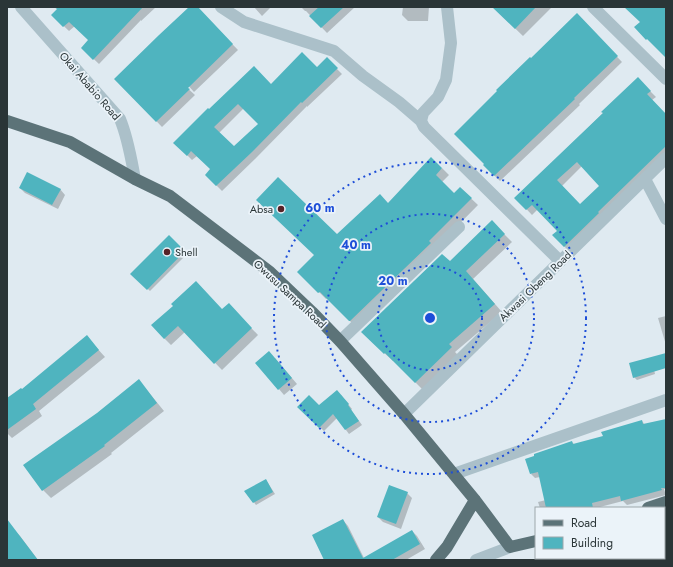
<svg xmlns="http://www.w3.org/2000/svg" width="673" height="567" viewBox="0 0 673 567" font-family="Jost,sans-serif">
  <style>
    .shadow { fill: #0003; fill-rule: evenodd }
    .building { fill: #4fb4bf; fill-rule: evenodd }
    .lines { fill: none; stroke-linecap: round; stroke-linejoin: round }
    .minor { stroke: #abc0c9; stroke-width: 12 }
    .major { stroke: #5c7378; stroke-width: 12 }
    .ring { fill: none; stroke: #1d4ed8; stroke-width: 2; stroke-dasharray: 2 4 }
    .poi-dot { fill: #562226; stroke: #ebf3f9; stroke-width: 1.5 }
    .labels { text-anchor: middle; stroke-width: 3.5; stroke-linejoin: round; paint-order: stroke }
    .street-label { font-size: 11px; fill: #2a3537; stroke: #ebf3f9 }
    .poi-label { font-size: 11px; fill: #2a3537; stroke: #ebf3f9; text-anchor: end }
    .centre { fill: #1d4ed8; stroke: #ebf3f9; stroke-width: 2 }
    .ring-label { font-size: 12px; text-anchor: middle; font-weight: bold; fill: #1d4ed8; stroke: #ebf3f9; stroke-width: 3.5; stroke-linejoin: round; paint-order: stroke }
  </style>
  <rect width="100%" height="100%" fill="#dfeaf1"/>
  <path class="shadow" d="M60,7H156L141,21V20L99,64L82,48L89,40L75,26L69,31L52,15Z
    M191,7H196L238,50L194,92L186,83L184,85L195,95L162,127L116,79Z
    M254,7H271L262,16Z
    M301,7H355L327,33L306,11H305Z
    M403,7H429L428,21H408L402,15Z
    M493,7H552L523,36Z
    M577,15L622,62L579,104L580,105L500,181L484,165Z
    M327,59L342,74L307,107V106L257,157L222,191L206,175L212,169L197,156L192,160L175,143L209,111L271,85L317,68ZM244,108L260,124L234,148L219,133Z
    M638,79L656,97L652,100L666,115V156L570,252L553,235L558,231L538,209L532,215L516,198ZM582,166L600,186L580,205L562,186Z
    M442,168L449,175L442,182L454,194L460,188L478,205L357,328L327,298L326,299L299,272L336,235L388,204Z
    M20,188L60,189L65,195L58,209L25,193Z
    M492,222L512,242L473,279L502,312L455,352L458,355L423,390L393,360V361L369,339Z
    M169,236L187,254L150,291L132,274Z
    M229,305L258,335L222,370L185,332L171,345L164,338L174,306L223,310Z
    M666,316V345L658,318Z
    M87,337L105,357L39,411L42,416L12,438L7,433V399L22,390Z
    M275,358L297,384L284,395L257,363Z
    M652,361L655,374L637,380L634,377Z
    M138,381L146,389L164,411L111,453L112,454L51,498L43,490L25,466L98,413Z
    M341,395L352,409L351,410L362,425L349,434L337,418L324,431L298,407L319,406Z
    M666,420V489H664L666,495L627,505L623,501L596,508H540L538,502L546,500L540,477L535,478L531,474L572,442L575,445L604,437L642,421L645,425Z
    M266,480L268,483L275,494L256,505L246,492Z
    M407,493L412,498L401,529L383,522L378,517Z
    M343,520L348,526L365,560H326Z
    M14,530L20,536L38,560H7V535Z
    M412,531L417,536L425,549L406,560H383Z"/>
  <path class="building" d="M54,7H143L93,60L81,48L88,40L69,22L63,27L51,15L57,9Z
    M189,7H198L233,44L188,88L190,89L156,122L114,79L159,35Z
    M319,7H344L321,28L309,16Z
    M492,7H536L515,29Z
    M624,7H666V58L647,39L646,40L634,27L640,22Z
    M577,13L618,56L574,98L575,99L494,176L483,165L484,164L454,134L497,91L496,90L530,57L531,58Z
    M302,52L317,67L327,57L338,68L302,103L301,102L252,152L216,186L205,175L210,169L191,151L187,156L173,143L208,108L209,109L254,66L271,84ZM238,104L258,124L234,146L214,127Z
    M638,77L651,91L647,94L666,114V146L598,212L599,213L564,247L552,235L557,231L532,205L526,210L514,198L603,113L601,112ZM577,162L599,186L580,204L557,180Z
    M431,157L442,168L436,175L454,193L460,187L472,198L429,241L431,243L350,321H349L320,292L318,293L297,272L314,255L256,200L278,177L337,234L380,194L388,203Z
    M27,172L61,189L52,205L19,188Z
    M492,220L505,234L466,271L495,304L449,344L452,347L415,383L385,353L384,354L361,332L442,254L450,261Z
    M169,235L185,251L147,290L130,274Z
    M196,281L222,309L229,303L252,328L214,364L178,326L164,339L151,325L173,306L171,304Z
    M87,335L99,350L33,404L36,409L7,430V398L21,388L22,389Z
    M269,351L292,378L278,390L255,363Z
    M666,353V368L633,378L629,363Z
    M139,379L157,403L104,445L105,446L42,491L23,465L97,413Z
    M337,390L349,404L348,405L359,421L345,430L333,414L319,428L297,407L309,395L319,405Z
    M666,419V488H661L662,490L621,501L620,496L592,503L593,508H546L538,472L530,474L525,459L534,456V454L572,441L573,444L603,436L601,432L642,420L643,424Z
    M266,479L273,492L253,503L244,491Z
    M389,485L408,492L396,524L377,517Z
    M7,519L38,560H7Z
    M343,519L363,558L412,530L420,544L392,560H324L312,535Z"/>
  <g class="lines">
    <path class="minor" d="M21,7L120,119C128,138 131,158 135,179
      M221,7L244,22L303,41L334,51L363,76L399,102L421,121
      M447,7L451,43L446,80L438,97L423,113L421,121L424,127L560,261
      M593,7L666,79
      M645,179L666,219
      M340,341L459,227
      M404,414L666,158
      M454,474L666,400
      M632,558V560
      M476,560L510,547"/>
    <path class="major" d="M7,121L70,142L135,179L170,196L270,272L312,312L340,341L404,414L475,500L510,547L536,541
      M648,508L666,502
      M436,560L447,547L475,500"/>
  </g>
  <g class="ring">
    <circle cx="430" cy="318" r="52"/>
    <circle cx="430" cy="318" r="104"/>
    <circle cx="430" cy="318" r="156"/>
  </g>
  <g class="poi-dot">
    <circle cx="281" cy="209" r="4"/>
    <circle cx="167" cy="252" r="4"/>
  </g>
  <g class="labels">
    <g class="street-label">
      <text transform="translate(90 86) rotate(49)" y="4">Okai Ababio Road</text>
      <text transform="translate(535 286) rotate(-44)" y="4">Akwasi Obeng Road</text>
      <text transform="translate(290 294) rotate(43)" y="4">Owusu Sampa Road</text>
    </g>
    <g class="poi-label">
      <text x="273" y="213">Absa</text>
      <text x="175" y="256" text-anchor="start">Shell</text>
    </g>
  </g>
  <circle cx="430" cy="318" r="6" class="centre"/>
  <g class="ring-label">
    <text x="320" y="212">60 m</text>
    <text x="356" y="249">40 m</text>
    <text x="393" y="285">20 m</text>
  </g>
  <rect width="673" height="567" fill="none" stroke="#2a3537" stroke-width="16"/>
  <rect x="535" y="507" width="130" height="52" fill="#ebf3f9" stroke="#9ea7ab"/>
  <rect x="543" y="520" width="20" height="6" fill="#5c7378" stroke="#9ea7ab"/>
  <text x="571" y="527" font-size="12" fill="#2a3537">Road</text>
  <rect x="543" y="537" width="20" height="12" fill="#4fb4bf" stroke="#9ea7ab"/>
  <text x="571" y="547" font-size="12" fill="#2a3537">Building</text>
</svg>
